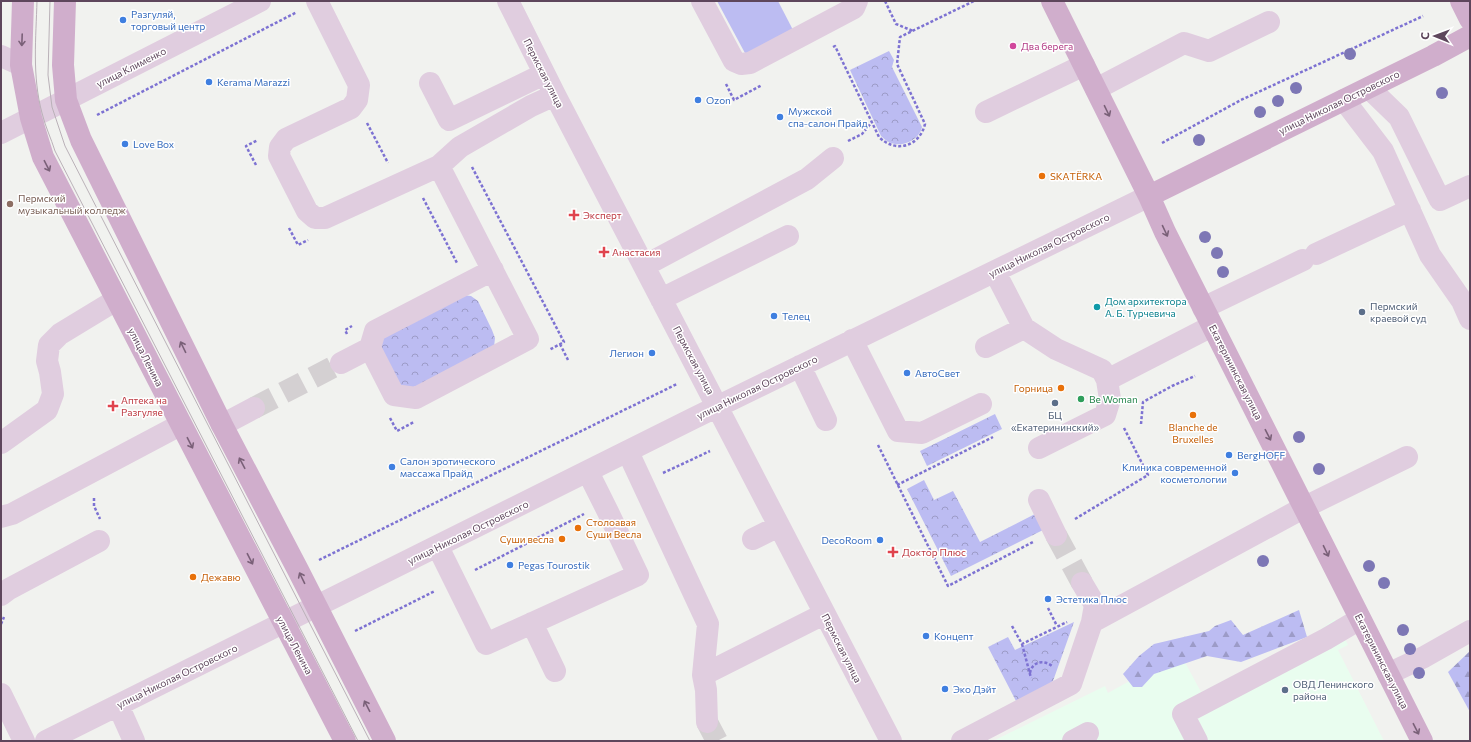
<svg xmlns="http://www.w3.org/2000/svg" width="1471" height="742" viewBox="0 0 1471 742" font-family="Commissioner,sans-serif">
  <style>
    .commercial { fill: #e9fdef }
    .forest { fill: url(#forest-firs) }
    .park { fill: url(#park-crowns) }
    .garden { fill: #bcbcf2 }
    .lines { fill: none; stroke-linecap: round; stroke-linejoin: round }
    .minor-tunnel { stroke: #d4d0d2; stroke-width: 22; stroke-dasharray: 22 11; stroke-linecap: butt }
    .path { stroke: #7d72d2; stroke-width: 2.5; stroke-dasharray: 3 2; stroke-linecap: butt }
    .minor { stroke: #e0cddf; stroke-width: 22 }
    .major { stroke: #d0aecc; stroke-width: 22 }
    .tram { stroke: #bab1b8; stroke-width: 1 }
    .tree { fill: #7d77b5 }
    .oneway { stroke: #7a6078 }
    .shop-dot { fill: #3f7fe0; stroke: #fff; stroke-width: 1.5 }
    .hotel-dot { fill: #d1479c; stroke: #fff; stroke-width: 1.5 }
    .food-dot { fill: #e8710a; stroke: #fff; stroke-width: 1.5 }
    .education-dot { fill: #8d6e63; stroke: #fff; stroke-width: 1.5 }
    .health-dot { fill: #e0444e; stroke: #fff; stroke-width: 1.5 }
    .culture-dot { fill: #0f9aa8; stroke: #fff; stroke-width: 1.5 }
    .service-dot { fill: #5c6f8a; stroke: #fff; stroke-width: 1.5 }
    .leisure-dot { fill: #2e9e5b; stroke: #fff; stroke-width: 1.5 }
    .labels { text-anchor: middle; stroke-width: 3; stroke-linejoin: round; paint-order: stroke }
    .shop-label { font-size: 10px; fill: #366cbe; stroke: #fff; text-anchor: start }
    .hotel-label { font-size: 10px; fill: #b23c85; stroke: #fff; text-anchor: start }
    .street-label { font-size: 10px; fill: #5e465c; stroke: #fff }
    .food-label { font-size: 10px; fill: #c56008; stroke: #fff; text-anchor: start }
    .education-label { font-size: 10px; fill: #785e54; stroke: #fff; text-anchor: start }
    .health-label { font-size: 10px; fill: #be3a42; stroke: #fff; text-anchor: start }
    .culture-label { font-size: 10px; fill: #0d838f; stroke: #fff; text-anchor: start }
    .service-label { font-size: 10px; fill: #4e5e75; stroke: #fff; text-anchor: start }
    .leisure-label { font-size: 10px; fill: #27864d; stroke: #fff; text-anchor: start }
  </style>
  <defs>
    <pattern id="forest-firs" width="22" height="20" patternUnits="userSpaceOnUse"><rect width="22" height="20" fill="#bcbcf2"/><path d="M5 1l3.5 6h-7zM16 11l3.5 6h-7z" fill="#9c9bc7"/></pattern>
    <pattern id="park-crowns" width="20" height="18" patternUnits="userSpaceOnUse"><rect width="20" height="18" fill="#bcbcf2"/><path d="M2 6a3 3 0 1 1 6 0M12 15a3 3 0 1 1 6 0" fill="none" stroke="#9c9bc7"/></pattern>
  </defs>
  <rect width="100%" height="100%" fill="#f1f2ef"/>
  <path class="commercial" d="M1335,619L1348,645L1338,650L1384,741H993L1105,686L1108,693L1180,653L1201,692L1310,637Z"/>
  <path class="forest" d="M1299,610L1307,637L1241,662L1207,656L1154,674L1142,687H1133L1123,674L1139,656L1154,644L1209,631L1215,626L1231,620L1243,635Z
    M1470,651V712L1448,672Z"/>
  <path class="park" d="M889,51L894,60L892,67L922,127C920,138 906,146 895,144C889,143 885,140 881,136L850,70Z
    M463,295L471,296L478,301L492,330L495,338L494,347L421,388L402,387L381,352V342L386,334Z
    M995,414L1002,429L927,466L920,451Z
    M924,480L934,500L953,491L980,542L1035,514L1043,530L951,576L907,489Z
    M1074,622L1053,681L1048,685L1016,701L988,647L1008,637L1015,650Z"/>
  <path class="garden" d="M717,1H778L793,30L746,55Z"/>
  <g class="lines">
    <path class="minor-tunnel" d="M254,408L341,363
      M1056,535L1082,583
      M707,722L717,741"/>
    <path class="path" d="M885,1L896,24L913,31
      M833,47L835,46L879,137C896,154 920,146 925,124L897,64L900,37L974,1
      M726,84L734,100L762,85
      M97,115L297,12
      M367,123L388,163
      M848,141L862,134L872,122
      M1162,143L1241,100L1423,16
      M256,165L246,146L258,140
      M472,167L564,342L549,350
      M423,198L457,263
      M289,228L298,245L308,240
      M347,334L345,330L352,326
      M560,344L568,360
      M390,418L397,431L414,422
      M1141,424L1143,402L1172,386L1195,376
      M878,445L948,586L1033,542
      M663,473L710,451
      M897,485L993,437
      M94,498V506L100,519
      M1075,519L1148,475L1124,428
      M319,560L677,384
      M475,570L584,514
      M1048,608L1057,626
      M1,624L4,617
      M1012,626L1022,644L1067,622
      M355,631L435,591
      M1022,644L1031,678
      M1030,673C1032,662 1043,659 1052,666"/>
    <path class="minor" d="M317,1L359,85L357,100L351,108L286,139L280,147L279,156L307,211L315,218H325L439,166
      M508,1L555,95L891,741
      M702,1L734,61L741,64L750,63L854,8L857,1
      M1,56L21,65
      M430,83L449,120L544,74
      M1369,88L1399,117L1440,200L1470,186
      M1096,89L1184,43L1209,51L1269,22
      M1344,100L1383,151L1430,255L1462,301L1470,319
      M986,112L1084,65
      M1,133L260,1
      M1316,254L1410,210
      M644,266L807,179L833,158
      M493,270L375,331L370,348L394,395L416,398L528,339L439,166L460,147L531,106L555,95
      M995,272L1024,328L1056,349L1102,370L1107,380L1212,326
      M661,299L788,236
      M1203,308L1303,260
      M852,340L898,431L922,433L981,404
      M986,347L1024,328
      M341,363L370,348
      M800,366L826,420
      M222,425L254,408
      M1,443L47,410L53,394L50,372L47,361L49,345L60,334L116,300
      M1039,448L1105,415L1110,399L1107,380
      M628,452L708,624L703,675L706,690L707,722
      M1039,500L1056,535
      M1,517L12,514L180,425
      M753,539L779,526
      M438,547L486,644L638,575L608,512L588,472
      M1082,583L1095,605L1092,622
      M1,595L9,589L99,541
      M532,623L555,671
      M1388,674L1424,657L1470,631
      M703,675L824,614
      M1,694L24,741
      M118,705L134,741
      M46,741L694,418L1149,196
      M962,741L1071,684L1092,622L1305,507L1407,457
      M1073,741L1088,733
      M1197,741L1183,714L1326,639L1360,619"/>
    <path class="major" d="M23,1L21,65L31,118L43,157L345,741
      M65,1L63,65L66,100L81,140L222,425L298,570L385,741
      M1052,1L1149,196L1165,232L1422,741
      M1461,1L1470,19
      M1149,196L1433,56L1470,36"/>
    <path class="tram" d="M37,1C36,38 32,76 42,113C45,126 51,138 55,151L358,741
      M50,1L48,75L52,107L65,146L370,741"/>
  </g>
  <g class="tree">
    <circle cx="1350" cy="54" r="6"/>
    <circle cx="1296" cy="88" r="6"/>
    <circle cx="1442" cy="93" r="6"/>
    <circle cx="1278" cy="101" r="6"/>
    <circle cx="1260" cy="112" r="6"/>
    <circle cx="1199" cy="140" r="6"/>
    <circle cx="1205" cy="237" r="6"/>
    <circle cx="1217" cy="253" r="6"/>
    <circle cx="1223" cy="272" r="6"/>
    <circle cx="1299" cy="437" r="6"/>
    <circle cx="1319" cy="469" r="6"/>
    <circle cx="1263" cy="561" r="6"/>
    <circle cx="1369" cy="566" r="6"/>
    <circle cx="1384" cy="583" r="6"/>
    <circle cx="1403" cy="630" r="6"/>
    <circle cx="1410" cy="649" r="6"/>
    <circle cx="1419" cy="673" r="6"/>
  </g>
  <defs><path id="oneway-shaft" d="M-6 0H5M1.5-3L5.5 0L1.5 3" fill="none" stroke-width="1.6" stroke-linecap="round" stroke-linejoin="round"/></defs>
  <g class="oneway">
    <use href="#oneway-shaft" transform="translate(22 40) rotate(92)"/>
    <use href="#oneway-shaft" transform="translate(1107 111) rotate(64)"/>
    <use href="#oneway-shaft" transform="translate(47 166) rotate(63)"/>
    <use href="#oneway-shaft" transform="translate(1165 231) rotate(65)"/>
    <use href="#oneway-shaft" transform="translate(183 347) rotate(-116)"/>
    <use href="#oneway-shaft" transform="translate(1268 435) rotate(63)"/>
    <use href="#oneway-shaft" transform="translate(190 443) rotate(63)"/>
    <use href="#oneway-shaft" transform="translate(242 463) rotate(-118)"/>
    <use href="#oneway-shaft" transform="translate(1326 551) rotate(64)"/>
    <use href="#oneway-shaft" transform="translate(250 559) rotate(63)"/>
    <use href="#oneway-shaft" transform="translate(302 578) rotate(-116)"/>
    <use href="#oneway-shaft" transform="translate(367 706) rotate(-117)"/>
    <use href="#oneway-shaft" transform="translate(1416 729) rotate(63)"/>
  </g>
  <g class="shop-dot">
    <circle cx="123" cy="20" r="4"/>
    <circle cx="209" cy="82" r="4"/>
    <circle cx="698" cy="100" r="4"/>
    <circle cx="780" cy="117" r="4"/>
    <circle cx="125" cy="144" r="4"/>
    <circle cx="774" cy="316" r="4"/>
    <circle cx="652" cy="353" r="4"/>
    <circle cx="907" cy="373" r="4"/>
    <circle cx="1229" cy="455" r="4"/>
    <circle cx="392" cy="467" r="4"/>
    <circle cx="1235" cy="473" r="4"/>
    <circle cx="880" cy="540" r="4"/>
    <circle cx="510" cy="565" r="4"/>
    <circle cx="1048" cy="599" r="4"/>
    <circle cx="926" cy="636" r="4"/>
    <circle cx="945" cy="689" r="4"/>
  </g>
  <circle class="hotel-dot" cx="1013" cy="46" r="4"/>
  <g class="food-dot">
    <circle cx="1042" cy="176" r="4"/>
    <circle cx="1061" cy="388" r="4"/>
    <circle cx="1193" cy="415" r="4"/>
    <circle cx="578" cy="528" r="4"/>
    <circle cx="562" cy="539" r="4"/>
    <circle cx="193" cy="577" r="4"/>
  </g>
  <circle class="education-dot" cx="10" cy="204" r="4"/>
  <g class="health-dot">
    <path d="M572 209h4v4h4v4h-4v4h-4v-4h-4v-4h4z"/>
    <path d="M602 246h4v4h4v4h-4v4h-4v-4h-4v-4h4z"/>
    <path d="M111 400h4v4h4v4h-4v4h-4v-4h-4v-4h4z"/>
    <path d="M891 546h4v4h4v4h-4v4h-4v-4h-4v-4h4z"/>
  </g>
  <circle class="culture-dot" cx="1097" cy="307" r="4"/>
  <g class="service-dot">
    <circle cx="1362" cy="312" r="4"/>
    <circle cx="1055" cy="403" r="4"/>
    <circle cx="1285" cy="690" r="4"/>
  </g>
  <circle class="leisure-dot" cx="1081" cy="399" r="4"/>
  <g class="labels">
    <g class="shop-label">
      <text x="131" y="18">Разгуляй,<tspan x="131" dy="12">торговый центр</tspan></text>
      <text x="217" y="86">Kerama Marazzi</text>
      <text x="706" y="104">Ozon</text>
      <text x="788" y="115">Мужской<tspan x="788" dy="12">спа-салон Прайд</tspan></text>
      <text x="133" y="148">Love Box</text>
      <text x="782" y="320">Телец</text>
      <text x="644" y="357" text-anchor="end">Легион</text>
      <text x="915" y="377">АвтоСвет</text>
      <text x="1237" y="459">BergHOFF</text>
      <text x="400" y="465">Салон эротического<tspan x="400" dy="12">массажа Прайд</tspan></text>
      <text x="1227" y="471" text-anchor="end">Клиника современной<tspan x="1227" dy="12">косметологии</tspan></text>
      <text x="872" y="544" text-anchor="end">DecoRoom</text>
      <text x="518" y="569">Pegas Tourostik</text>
      <text x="1056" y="603">Эстетика Плюс</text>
      <text x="934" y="640">Концепт</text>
      <text x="953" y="693">Эко Дэйт</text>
    </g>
    <g class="hotel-label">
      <text x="1021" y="50">Два берега</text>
    </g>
    <g class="street-label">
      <text transform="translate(131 67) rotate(-27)" y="4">улица Клименко</text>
      <text transform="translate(544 73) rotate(63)" y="4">Пермская улица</text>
      <text transform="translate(1339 102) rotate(-26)" y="4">улица Николая Островского</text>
      <text transform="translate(1049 245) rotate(-26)" y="4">улица Николая Островского</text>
      <text transform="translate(146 357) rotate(63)" y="4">улица Ленина</text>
      <text transform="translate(694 360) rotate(62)" y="4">Пермская улица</text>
      <text transform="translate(1236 372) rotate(63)" y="4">Екатерининская улица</text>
      <text transform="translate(757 387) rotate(-26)" y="4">улица Николая Островского</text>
      <text transform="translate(468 532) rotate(-26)" y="4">улица Николая Островского</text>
      <text transform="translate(295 645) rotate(62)" y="4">улица Ленина</text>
      <text transform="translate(842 648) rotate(63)" y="4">Пермская улица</text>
      <text transform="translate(1382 661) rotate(63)" y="4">Екатерининская улица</text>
      <text transform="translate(177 676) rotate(-26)" y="4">улица Николая Островского</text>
    </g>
    <g class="food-label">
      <text x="1050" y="180">SKAТЁRКА</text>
      <text x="1053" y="392" text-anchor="end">Горница</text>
      <text x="1193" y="431" text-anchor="middle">Blanche de<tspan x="1193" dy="12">Bruxelles</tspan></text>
      <text x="586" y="526">Столоавая<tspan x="586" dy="12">Суши Весла</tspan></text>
      <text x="554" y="543" text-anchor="end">Суши весла</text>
      <text x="201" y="581">Дежавю</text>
    </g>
    <g class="education-label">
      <text x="18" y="202">Пермский<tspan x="18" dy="12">музыкальный колледж</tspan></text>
    </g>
    <g class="health-label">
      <text x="583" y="219">Эксперт</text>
      <text x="612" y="256">Анастасия</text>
      <text x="121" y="404">Аптека на<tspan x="121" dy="12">Разгуляе</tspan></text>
      <text x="902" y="556">Доктор Плюс</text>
    </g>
    <g class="culture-label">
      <text x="1105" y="305">Дом архитектора<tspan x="1105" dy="12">А. Б. Турчевича</tspan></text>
    </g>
    <g class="service-label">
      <text x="1370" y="310">Пермский<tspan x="1370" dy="12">краевой суд</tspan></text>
      <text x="1055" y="419" text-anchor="middle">БЦ<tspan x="1055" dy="12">«Екатерининский»</tspan></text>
      <text x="1293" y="688">ОВД Ленинского<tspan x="1293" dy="12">района</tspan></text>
    </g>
    <g class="leisure-label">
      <text x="1089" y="403">Be Woman</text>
    </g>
  </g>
  <rect width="1471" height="742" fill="none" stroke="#5e465c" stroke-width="4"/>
  <g transform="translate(1435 36) rotate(271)" stroke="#ffffff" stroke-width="3" paint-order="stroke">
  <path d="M0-3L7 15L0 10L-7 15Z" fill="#5e465c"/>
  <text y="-6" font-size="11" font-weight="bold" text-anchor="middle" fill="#5e465c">С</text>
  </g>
</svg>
